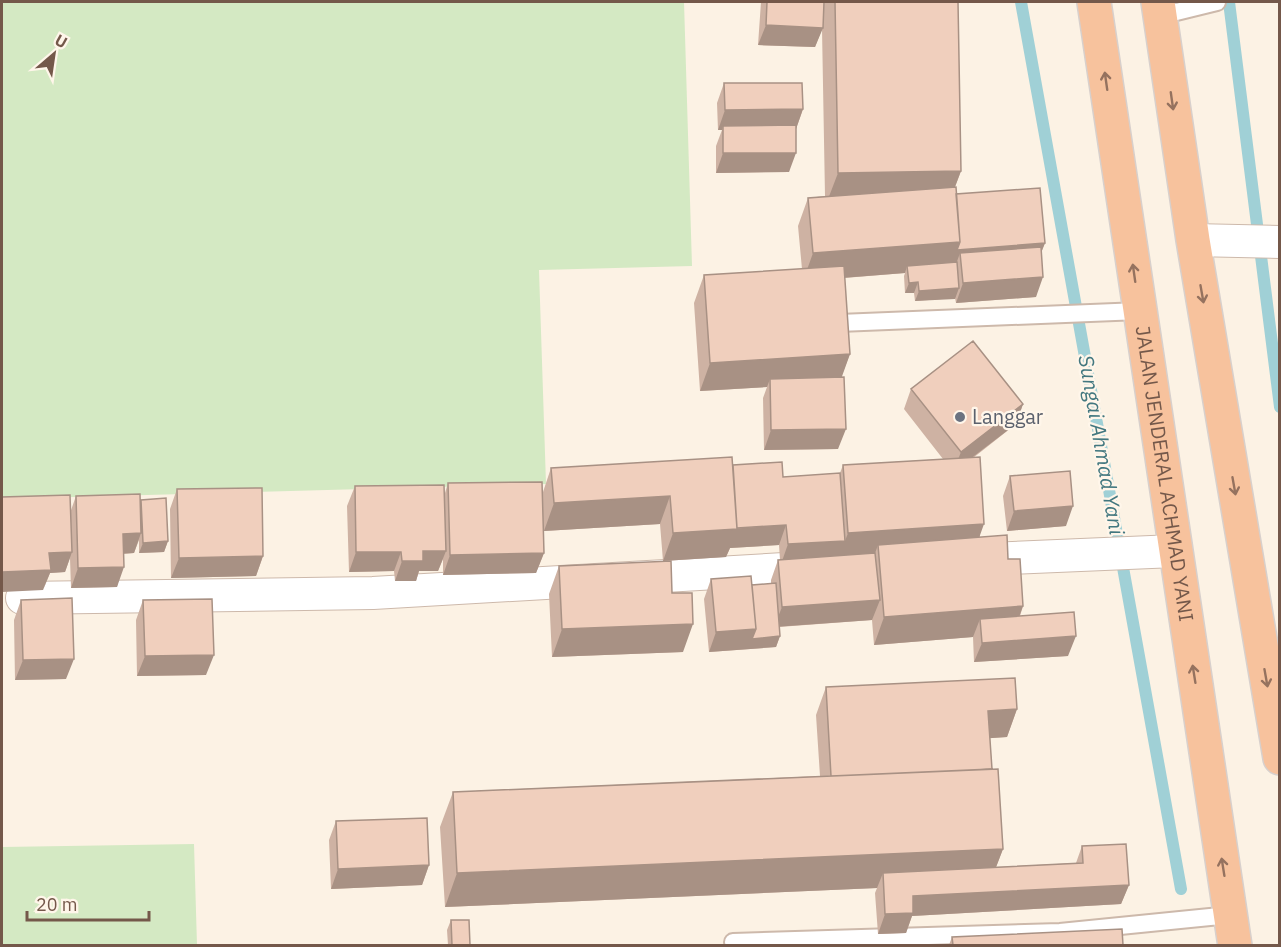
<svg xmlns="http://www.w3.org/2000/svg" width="1281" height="947" viewBox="0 0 1281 947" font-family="'IBM Plex Sans',sans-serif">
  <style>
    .green { fill: #d4e9c3 }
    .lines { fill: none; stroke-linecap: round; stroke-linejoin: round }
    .stream { stroke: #a0d0d6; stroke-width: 12 }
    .service-casing { stroke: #cdb9ab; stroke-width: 20 }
    .minor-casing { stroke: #cdb9ab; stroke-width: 34 }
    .trunk-casing { stroke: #d8d0cc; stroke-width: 36 }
    .service { stroke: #fff; stroke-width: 16 }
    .minor { stroke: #fff; stroke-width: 32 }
    .trunk { stroke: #f7c29d; stroke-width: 33 }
    .wall { fill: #ceb2a3 }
    .shaded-wall { fill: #a89184 }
    .building { fill: #f0cfbd; stroke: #a89184; stroke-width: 1.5 }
    .oneway { stroke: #95725f }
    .worship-dot { fill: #6b7280; stroke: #fff6ea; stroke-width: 2 }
    .labels { text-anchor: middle; stroke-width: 4.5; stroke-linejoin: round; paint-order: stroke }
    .worship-label { font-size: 20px; fill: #5b616d; stroke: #fff6ea; text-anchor: start }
    .street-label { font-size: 20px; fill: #74584a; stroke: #fff6ea }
    .water-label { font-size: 21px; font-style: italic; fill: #42777f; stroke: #fff6ea }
  </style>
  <rect width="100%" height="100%" fill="#fcf2e4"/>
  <path class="green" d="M2,2H684L692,266L539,270L546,484L2,499Z
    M194,844L197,945H2V847Z"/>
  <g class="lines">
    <path class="stream" d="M1021,2L1181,889
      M1229,2L1280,407"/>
    <defs>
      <path id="service" d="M1160,16L1217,2
        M839,323L1140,311
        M733,942L1060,932L1230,915"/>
      <path id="minor" d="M1193,240L1280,242
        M966,560L1175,551
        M22,598L373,593L818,567"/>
      <g id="trunk">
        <path id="s1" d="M1094,2L1235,946"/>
        <path d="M1158,2L1193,240L1280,758"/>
      </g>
    </defs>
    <use href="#service" class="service-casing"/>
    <use href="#minor" class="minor-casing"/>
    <use href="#trunk" class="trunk-casing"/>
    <use href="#service" class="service"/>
    <use href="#minor" class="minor"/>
    <use href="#trunk" class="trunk"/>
  </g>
  <path class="wall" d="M761,2H958L961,171L955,187L956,194L1045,243L1041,253L1036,297L956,303L955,298L915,301L914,293H905L904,276L905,273L844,278L850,354L841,377L838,449L764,450L763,398L767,387L700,391L694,303L704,275L802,269L798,226L808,198L825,196L822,29L815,47L758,45Z
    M724,83L803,109L796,129L789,172L716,173V146L722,130H718L717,103Z
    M911,389L1023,404L1016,424L973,458L980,537L1008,559L1023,606L1020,616L1068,656L974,662L973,637L874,645L872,620L779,627L780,636L776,647L709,652L704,599L711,579L752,585L771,584V580L778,560H780L779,545L730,548L726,557L663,561L660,524L544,531V553L536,573L443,575V559L438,571H419L416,581H395L394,571L349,572L347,506L355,486L445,493L448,483L543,492L551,468L733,465L783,477L840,473L843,465L943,459L904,409Z
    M1010,476L1066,526L1007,531L1003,496Z
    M177,489L263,556L256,576L171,578L170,509Z
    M76,496L140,500L168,541L164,552L139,553V540L134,553L123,554L117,587L71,588L70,558L65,572L50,573L43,590Z
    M559,566L672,593L683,652L552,657L549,594Z
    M21,600L66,679L15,680L14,620Z
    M143,600L206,675L137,676L136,620Z
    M826,687L1017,709L1007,737L990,738L992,769L1003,849L996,867L1076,863L1082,846L1129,885L1121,904L912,916L906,933L878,934L875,893L877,888L445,907L440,827L453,792L820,776L816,715Z
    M336,821L429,865L422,885L331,889L329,840Z
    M451,920L470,945H448L447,930Z
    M952,937L1123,945H949Z"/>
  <path class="shaded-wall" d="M766,25L823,28L815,47L758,45Z
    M803,109L796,129L723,126L722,130H718L725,110Z
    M723,153H796L789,172L716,173Z
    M961,171L948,205L825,207L838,173Z
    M960,242L1045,243L1037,263L960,253L954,270L907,266L905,273L803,281L813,253Z
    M1043,277L1036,297L956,303L963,283Z
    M918,282L914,293H905L909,283Z
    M959,288L955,299L915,301L919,291Z
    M850,354L840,382L770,379L767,387L700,391L710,363Z
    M1023,404L1016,424L953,472L961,452Z
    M846,429L838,449L764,450L771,430Z
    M670,496L660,524L544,531L554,503Z
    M1073,506L1066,526L1007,531L1014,511Z
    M984,524L974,552L878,545L873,559L781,564L788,544L845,541L848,533Z
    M786,525L779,545L730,548L726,557L663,561L673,533Z
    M141,533L134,553L116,554L123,534Z
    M168,541L164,552L139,553L143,543Z
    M423,551H446L438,571H419L416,581H395L402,561Z
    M72,552L65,572L50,573L43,590L2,592V572L49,553Z
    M356,552H401L394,571L349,572Z
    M544,553L536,573L443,575L450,555Z
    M263,556L256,576L171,578L179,558Z
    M124,567L117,587L71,588L78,568Z
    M880,600L872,620L774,627L782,607Z
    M1023,606L1013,634L980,619L973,637L874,645L884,617Z
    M693,624L683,652L552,657L562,629Z
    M756,629L780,636L776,647L709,652L716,632Z
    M1076,636L1068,656L974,662L982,643Z
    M214,655L206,675L137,676L145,656Z
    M74,659L66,679L15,680L23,660Z
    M1017,709L1007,737L978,739L988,711Z
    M1003,849L990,883L883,873L877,888L445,907L457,873Z
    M429,865L422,885L331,889L338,869Z
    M1129,885L1121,904L912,916L906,933L878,934L885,914L913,896Z"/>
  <path class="building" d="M767,2H824L823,28L766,25Z
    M835,2H958L961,171L838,173Z
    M724,83H802L803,109L725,110Z
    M796,125V153H723V126Z
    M956,187L960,242L813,253L808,198Z
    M1040,188L1045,243L957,250L960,242L956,194Z
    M1041,247L1043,277L963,283L960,253Z
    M957,262L959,288L919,291L918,282L909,283L907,266Z
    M844,266L850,354L710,363L704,275Z
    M973,341L1023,404L961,452L911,389Z
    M844,377L846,429L771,430L770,379Z
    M732,457L737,529L673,533L670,496L554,503L551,468Z
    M980,457L984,524L848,533L843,465Z
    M782,462L783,477L840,473L845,541L788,544L786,525L737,528L733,465Z
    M1070,471L1073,506L1014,511L1010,476Z
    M542,482L544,553L450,555L448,483Z
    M444,485L446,551H423V561H402L401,552H356L355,486Z
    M262,488L263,556L179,558L177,489Z
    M140,494L141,533L123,534L124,567L78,568L76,496Z
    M70,495L72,552L49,553L51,570L2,572V497Z
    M166,498L168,541L143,543L141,500Z
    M1007,535L1008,559H1020L1023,606L884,617L878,545Z
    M875,553L880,600L782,607L778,560Z
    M671,561L672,593H692L693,624L562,629L559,566Z
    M751,576L756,629L716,632L711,579Z
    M776,583L780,636L752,639L756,629L752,585Z
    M72,598L74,659L23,660L21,600Z
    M212,599L214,655L145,656L143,600Z
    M1074,612L1076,636L982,643L980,619Z
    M1015,678L1017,709L988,711L992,769L831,776L826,687Z
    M998,769L1003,849L457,873L453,792Z
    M427,818L429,865L338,869L336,821Z
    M1126,844L1129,885L913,896V913L885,914L883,873L1083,863L1082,846Z
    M451,920H469L470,945H452Z
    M1122,929L1123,945H953L952,937Z"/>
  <defs><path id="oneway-shaft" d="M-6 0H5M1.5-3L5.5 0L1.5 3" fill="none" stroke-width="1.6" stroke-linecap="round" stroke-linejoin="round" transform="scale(1.5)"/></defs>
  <g class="oneway">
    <use href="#oneway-shaft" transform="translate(1106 81) rotate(-98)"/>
    <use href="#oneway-shaft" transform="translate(1172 101) rotate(82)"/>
    <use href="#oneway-shaft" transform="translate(1134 273) rotate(-98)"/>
    <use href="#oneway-shaft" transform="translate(1202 294) rotate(80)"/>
    <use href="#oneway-shaft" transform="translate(1234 486) rotate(80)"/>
    <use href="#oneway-shaft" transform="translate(1194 674) rotate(-99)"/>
    <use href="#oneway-shaft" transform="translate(1266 678) rotate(80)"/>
    <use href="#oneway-shaft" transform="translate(1223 867) rotate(-99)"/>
  </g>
  <circle class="worship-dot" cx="960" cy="417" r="6"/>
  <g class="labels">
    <g class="worship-label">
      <text x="972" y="424">Langgar</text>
    </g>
    <g class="street-label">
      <text dy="7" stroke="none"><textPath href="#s1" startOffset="477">JALAN JENDERAL ACHMAD YANI</textPath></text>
    </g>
    <g class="water-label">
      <text transform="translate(1101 445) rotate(80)" y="7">Sungai Ahmad Yani</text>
    </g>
  </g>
  <rect width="1281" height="947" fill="none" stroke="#74584a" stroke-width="6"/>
  <g transform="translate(54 54) rotate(29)" stroke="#fff6ea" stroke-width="4.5" paint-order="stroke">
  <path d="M0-4.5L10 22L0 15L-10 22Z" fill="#74584a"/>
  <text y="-9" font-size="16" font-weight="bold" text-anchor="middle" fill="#74584a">U</text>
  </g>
  <path d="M27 911v9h122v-9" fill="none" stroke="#74584a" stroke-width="3"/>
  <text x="36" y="911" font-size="18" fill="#74584a" stroke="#fff6ea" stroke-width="4.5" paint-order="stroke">20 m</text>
</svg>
